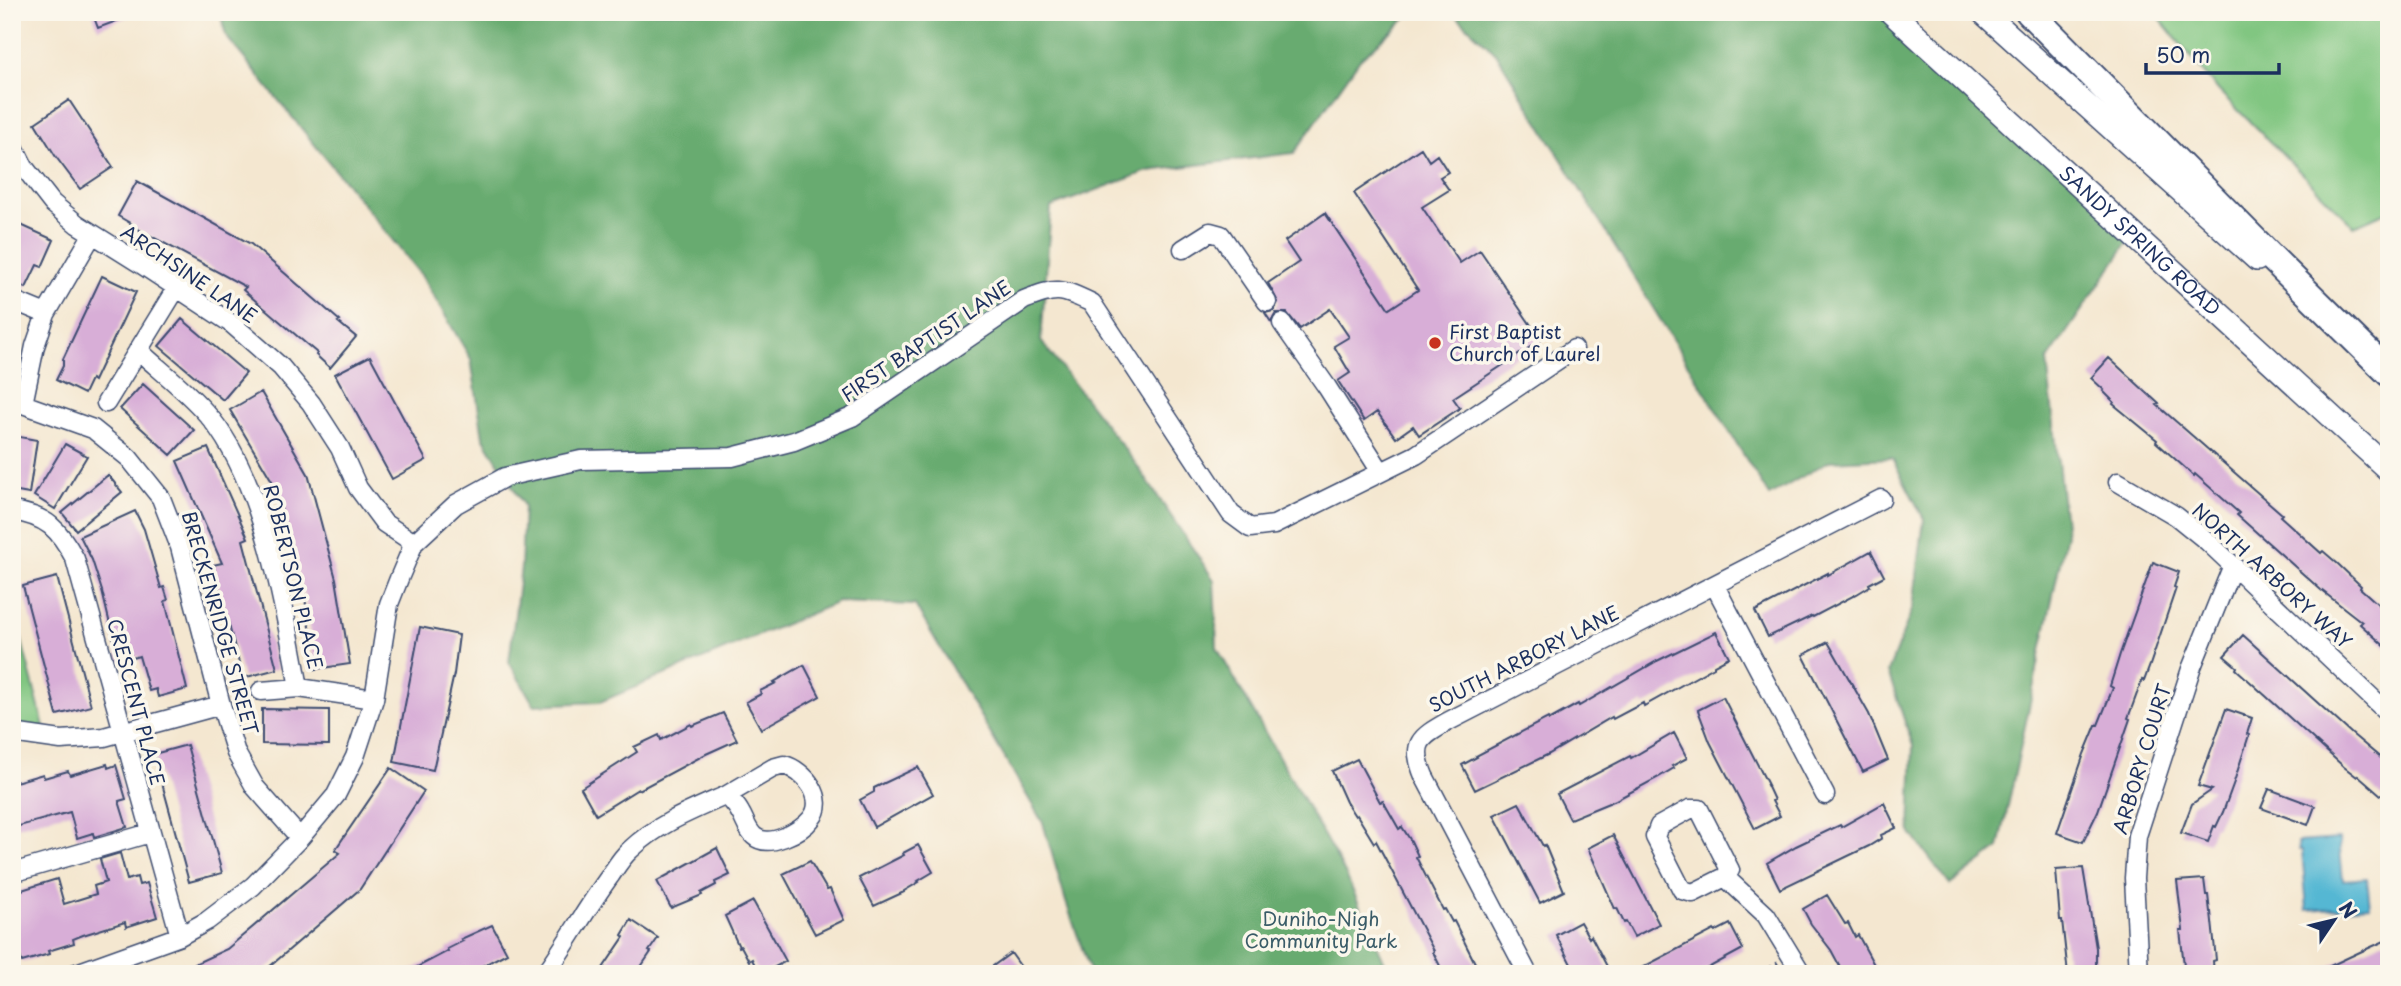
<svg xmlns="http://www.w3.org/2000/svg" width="2401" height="986" viewBox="0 0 2401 986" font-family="'Playpen Sans',sans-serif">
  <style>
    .green { fill: #81c681; stroke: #4e7a70; stroke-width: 2 }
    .forest { fill: #68ab6f; stroke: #426d66; stroke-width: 2 }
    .water { fill: #55b7d3; stroke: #387398; stroke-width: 2 }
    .building { fill: #d8aed7 }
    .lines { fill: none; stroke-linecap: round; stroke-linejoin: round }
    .minor-casing { stroke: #3c4b6f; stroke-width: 21 }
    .major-casing { stroke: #3c4b6f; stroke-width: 26 }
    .highway-casing { stroke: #3c4b6f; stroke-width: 30 }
    .path { stroke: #3c4b6f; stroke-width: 3.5; stroke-dasharray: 5 5; stroke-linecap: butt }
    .minor { stroke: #fff; stroke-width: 18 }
    .major { stroke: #fff; stroke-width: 23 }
    .highway { stroke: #fff; stroke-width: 26 }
    .poi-dot { fill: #c8321e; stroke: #fbf7ec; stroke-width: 2.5 }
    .labels { text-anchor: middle; stroke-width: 7; stroke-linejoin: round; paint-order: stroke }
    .street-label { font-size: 19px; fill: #1b2f5e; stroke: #fbf7ec }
    .poi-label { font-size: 19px; fill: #1b2f5e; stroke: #fbf7ec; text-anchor: start }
    .park-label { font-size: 19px; fill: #3a5c68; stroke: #fbf7ec }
  </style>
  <rect width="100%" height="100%" fill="#fbf7ec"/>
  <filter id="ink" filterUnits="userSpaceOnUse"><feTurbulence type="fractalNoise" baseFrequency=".0143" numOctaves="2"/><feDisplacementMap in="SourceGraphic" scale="14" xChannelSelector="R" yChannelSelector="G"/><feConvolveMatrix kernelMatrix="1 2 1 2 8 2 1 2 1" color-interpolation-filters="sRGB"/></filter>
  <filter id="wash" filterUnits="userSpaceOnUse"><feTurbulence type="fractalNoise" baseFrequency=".00686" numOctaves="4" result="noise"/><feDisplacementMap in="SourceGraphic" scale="28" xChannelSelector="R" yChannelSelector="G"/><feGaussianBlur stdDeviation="1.57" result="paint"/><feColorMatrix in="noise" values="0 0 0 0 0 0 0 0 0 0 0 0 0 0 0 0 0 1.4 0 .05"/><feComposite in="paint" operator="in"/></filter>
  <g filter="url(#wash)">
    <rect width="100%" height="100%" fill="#f4e7d0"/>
    <path class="green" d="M2154,12H2389V211L2354,226L2219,91Z
      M12,604L47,738L12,733Z"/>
    <path class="forest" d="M220,12H1413L1360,59L1294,153L1148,171L1051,207L1041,341L1136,464L1214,580L1217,648L1345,873L1390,974H1091L1066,902L1043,823L915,605L838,602L600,702L534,705L509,662L521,567L524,506L483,437L471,359L421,275L226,36Z
      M1452,12H1891L2133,235L2047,361L2066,534L1999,848L1950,885L1910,832L1913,746L1888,672L1913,607L1924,519L1892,458L1829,461L1769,496L1496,53Z"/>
    <path class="water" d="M2339,839L2343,880L2367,878L2370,906L2307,910L2302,850H2299L2298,842Z"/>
    <g id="blocks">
      <path class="building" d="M92,12H135V14L98,28Z
        M69,100L113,167L80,189L56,157L35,123Z
        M1421,148L1429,161L1437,155L1448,172L1440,177L1449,190L1422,207L1460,263L1480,250L1541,340L1453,398L1460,408L1419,435L1413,426L1396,438L1377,412L1364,421L1338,381L1350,373L1334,346L1349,337L1330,309L1300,329L1287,313H1276L1271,322L1265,313L1274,311L1278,302L1268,283L1299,262L1285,241L1325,213L1389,309L1418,290L1354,193Z
        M137,181L251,244L340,321L338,322L356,337L330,368L316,355L317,353L243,290L246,287L134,227L135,226L118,216Z
        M12,221L54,240L42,267L37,265L26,288L12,282Z
        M102,276L136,292L94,381L91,379L84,394L56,380L63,366V359Z
        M182,319L246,373L223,400L159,346Z
        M370,356L426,460L392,479L335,374Z
        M2109,358L2159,404L2157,405L2282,514L2280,516L2321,553L2323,551L2338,564L2361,586L2360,588L2389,614V650L2360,624L2362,622L2321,590L2237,515L2239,513L2195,474L2194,476L2156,442L2157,440L2113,404L2114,402L2103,391L2104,390L2091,378Z
        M143,384L194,430L171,455L120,409Z
        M261,392L308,474L336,579L350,664L315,669L305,598L275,486L230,410Z
        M14,436L37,440L29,494L12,491Z
        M65,444L87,456L55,509L34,496Z
        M208,448L248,538L243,540L277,669L243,678L213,565L222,563L177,461Z
        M108,475L122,492L76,530L62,513Z
        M135,511L144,529L161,588L164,587L168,600L165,601L187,689L158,697L156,689L149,691L139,656L119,662L102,591L92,560L80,536Z
        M1871,551L1884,576L1869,584L1870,586L1857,594L1813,617L1812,616L1768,637L1755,611L1828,573V575Z
        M2153,562L2179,572L2174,587L2176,588L2150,665L2144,681L2142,680L2128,718L2130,719L2098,811L2083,842L2057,833L2084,754L2096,725H2098L2113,688L2110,686L2120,654Z
        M57,577L91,706L57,715L23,586Z
        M420,627L459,635L454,674L433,770L394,762Z
        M1716,632L1729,657L1714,665V667L1644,706L1643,703L1613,719L1612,717L1549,754L1475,790L1462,765L1477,757L1476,756L1548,718L1549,720L1578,704L1579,706L1657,661Z
        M2243,635L2352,734L2389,765V802L2358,775L2357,777L2344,767L2236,669L2237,667L2224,656Z
        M1828,642L1869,714L1888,760L1863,772L1803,655Z
        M804,665L820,696L761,729L746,702L761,694L760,691L776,683L774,682Z
        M1723,697L1768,785H1767L1774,800L1772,801L1780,816L1755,829L1710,742L1698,710Z
        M262,709L329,710V745L262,744Z
        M2226,709L2252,718L2247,734L2249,735L2234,782L2223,812L2216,827L2214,826L2208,842L2181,833L2192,804L2212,790L2198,786Z
        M723,713L737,740L706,754L639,790L638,789L596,815L581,788L637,752L634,747L659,735L661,740L691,724L692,726Z
        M1674,733L1687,758L1672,766L1674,768L1659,777L1616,800L1570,819L1557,794L1630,756L1631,758Z
        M187,745L222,873L189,882L154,754Z
        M1357,759L1380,802L1383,801L1399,829L1402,827L1411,841L1418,856L1416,857L1443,910L1445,909L1452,922L1454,921L1476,965L1473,967L1476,974H1444L1433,952L1434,951L1376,841L1374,843L1357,815L1355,816L1346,802L1332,771Z
        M107,764L108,768L116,765L126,799L119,801L127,827L94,837L93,833L77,838L70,812L12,828V783L43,774L44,778L68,771L70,775Z
        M918,767L933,794L874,827L860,800L874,792V788Z
        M391,768L424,791L360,889L261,974H173L227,949L340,853L335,850Z
        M2269,789L2315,806L2308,825L2261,808Z
        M1519,803L1543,846L1545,845L1564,891L1540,903L1494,815Z
        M1884,803L1896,828L1881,835L1882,838L1869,846L1780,889L1767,863L1796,846L1840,825L1841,827Z
        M1613,835L1659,924L1634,937L1626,922L1624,923L1617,908L1615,909L1588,848Z
        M918,845L933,872L918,881L919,882L904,891V892L874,906L859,878L904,855L903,853Z
        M717,848L730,875L715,882L716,885L701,893L702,895L671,908L657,881Z
        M120,853L127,880L137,877L139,885L147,883L157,917L126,927L125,922L83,935L73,939L74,943L48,951L49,954L22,962L12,932V922L17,921L12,903V893L57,879L64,904L96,894L94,886L106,882L100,859Z
        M810,861L827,890L830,889L844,920L815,934L783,874Z
        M2083,868L2096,948V974H2068L2062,920H2060L2056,870Z
        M2204,879L2206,895H2208L2210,912H2211L2216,960L2213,961L2214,974H2185L2180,930H2183L2177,881Z
        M1827,895L1845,924L1848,923L1855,937L1858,935L1879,974H1844L1831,950L1811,924L1803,909Z
        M753,901L786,961L762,974H759L752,959L749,961L741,946L739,947L725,916Z
        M631,920L658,938L649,951L651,952L636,974H599L624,937L622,935Z
        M1580,922L1589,938L1591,936L1611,974H1576L1556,935Z
        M1730,924L1743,949L1697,974H1630L1714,930L1715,932Z
        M492,925L507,953L467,974H404L448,951L447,949L463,941L461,939Z
        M2389,939V974H2313L2360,952Z
        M1011,953L1026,974H982Z"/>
    </g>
  </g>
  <g filter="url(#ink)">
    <use href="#blocks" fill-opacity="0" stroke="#3c4b6f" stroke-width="2"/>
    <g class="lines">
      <defs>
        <path id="minor" d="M12,143L24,167L52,203L77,224L141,264L232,324L281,367L311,403L340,448L358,488L384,523L414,543
          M1183,249L1210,232L1221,235L1267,302
          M12,300L46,314
          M1282,323L1327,387L1381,472
          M138,350C163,373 191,394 212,420C263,484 285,608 299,688
          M106,403L177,287
          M12,404H23L93,429L129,458L161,498L180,547L221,705L236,753L255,787L300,838
          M23,404L35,346L46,314L92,235
          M2118,482L2176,516L2207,541L2389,714
          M12,511C47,516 59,529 75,559L180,936
          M1715,586L1825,795
          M261,691L299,688L374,699
          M12,733L61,740L104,737L221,705
          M784,765C804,770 828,799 811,819C801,832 768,849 754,836C747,830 745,820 740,812C737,806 732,801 727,795L773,768Z
          M1690,809H1699L1730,870L1725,877L1693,893L1682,890L1655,837L1659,826Z
          M12,873L150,833
          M1725,877L1766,915L1802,974
          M74,974L180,936L207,921L253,886L300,838L336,795L355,757L374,699L389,604L400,576L414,543L456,504L505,477L581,460L732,457L794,441L852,417L1024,300C1056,287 1061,288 1092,303L1231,514L1250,528L1274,525L1416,455L1574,349
          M545,974C568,942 587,907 610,876C616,867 622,857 630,850C657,824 693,810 727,795
          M1528,974L1424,776C1410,742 1421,737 1449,721L1881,499
          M2139,974L2134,878L2137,836L2191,669L2233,565"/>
        <g id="major">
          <path id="s1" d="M1891,12L2389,470"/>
          <path d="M1983,12L2257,259"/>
        </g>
        <path id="highway" d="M2029,12L2268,254L2389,373"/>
      </defs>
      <use href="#minor" class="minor-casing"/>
      <use href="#major" class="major-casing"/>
      <use href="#highway" class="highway-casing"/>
      <path class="path" d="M1759,974L1778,963"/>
      <use href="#minor" class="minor"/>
      <use href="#major" class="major"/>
      <use href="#highway" class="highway"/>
    </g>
  </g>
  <circle class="poi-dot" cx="1435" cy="343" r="7"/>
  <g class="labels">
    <g class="street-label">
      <text dy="7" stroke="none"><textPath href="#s1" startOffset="338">SANDY SPRING ROAD</textPath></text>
      <text transform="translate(189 274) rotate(34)" y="7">ARCHSINE LANE</text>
      <text transform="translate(926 341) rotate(-34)" y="7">FIRST BAPTIST LANE</text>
      <text transform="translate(2272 576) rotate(42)" y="7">NORTH ARBORY WAY</text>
      <text transform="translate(293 577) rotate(76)" y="7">ROBERTSON PLACE</text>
      <text transform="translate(220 623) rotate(74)" y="7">BRECKENRIDGE STREET</text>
      <text transform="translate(1524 659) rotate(-27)" y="7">SOUTH ARBORY LANE</text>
      <text transform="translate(136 702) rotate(75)" y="7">CRESCENT PLACE</text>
      <text transform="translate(2142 759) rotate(-73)" y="7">ARBORY COURT</text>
    </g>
    <g class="poi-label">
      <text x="1449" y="339">First Baptist<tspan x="1449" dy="22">Church of Laurel</tspan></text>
    </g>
    <g class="park-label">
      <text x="1321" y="926">Duniho-Nigh<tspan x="1321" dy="22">Community Park</tspan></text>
    </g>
  </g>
  <rect width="2401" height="986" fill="none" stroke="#fbf7ec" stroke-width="42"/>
  <g transform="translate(2334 920) rotate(55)" stroke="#fbf7ec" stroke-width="5" paint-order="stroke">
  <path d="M0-5L12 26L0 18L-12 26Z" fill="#1b2f5e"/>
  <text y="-10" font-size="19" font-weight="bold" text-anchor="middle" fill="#1b2f5e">N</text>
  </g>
  <path d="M2146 63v10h133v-10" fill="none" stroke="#1b2f5e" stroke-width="3.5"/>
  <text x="2156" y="63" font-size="21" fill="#1b2f5e" stroke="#fbf7ec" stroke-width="5" paint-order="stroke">50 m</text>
</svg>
